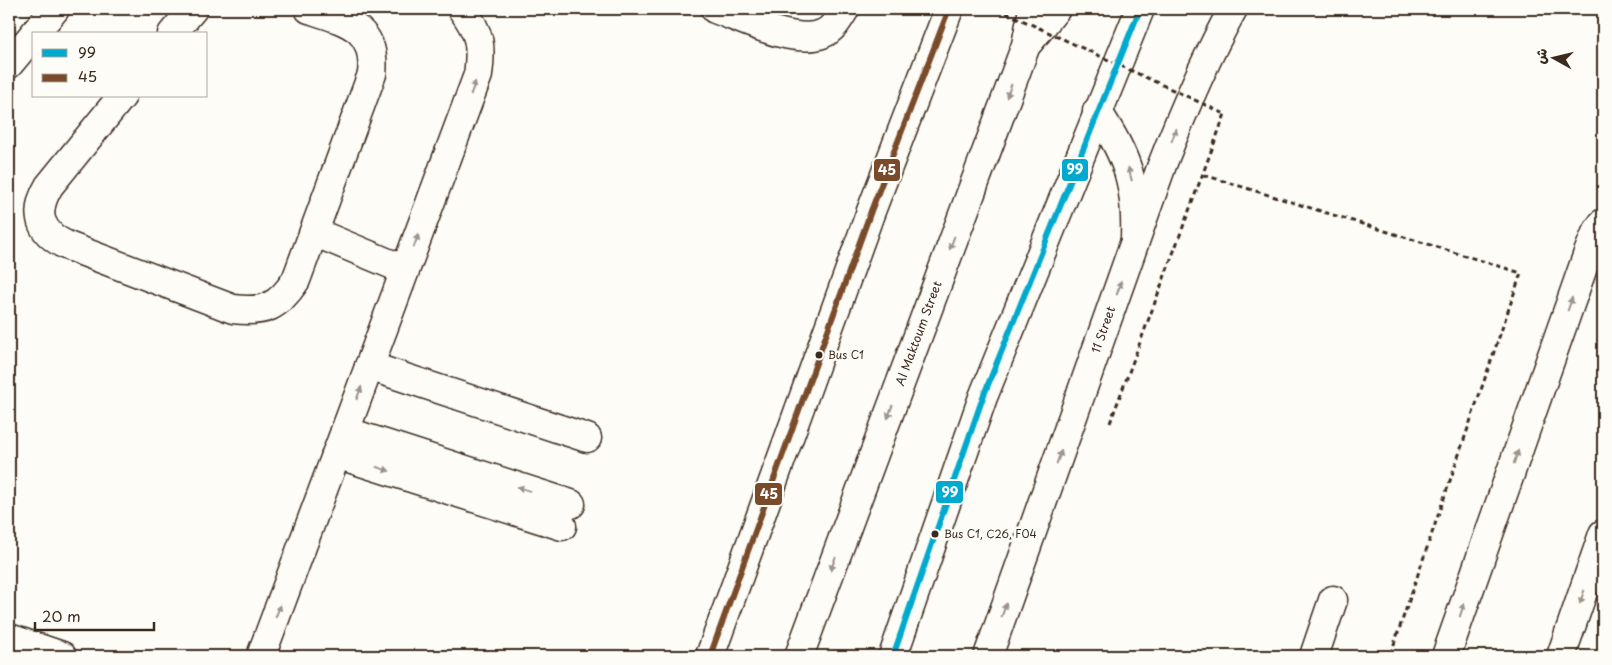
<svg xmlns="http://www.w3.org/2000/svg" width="1612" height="665" viewBox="0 0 1612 665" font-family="'Playpen Sans','Playpen Sans Arabic',sans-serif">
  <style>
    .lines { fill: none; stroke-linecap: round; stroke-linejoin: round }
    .minor-casing { stroke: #3b2a1e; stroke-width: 31 }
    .major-casing { stroke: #3b2a1e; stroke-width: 31 }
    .path { stroke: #3b2a1e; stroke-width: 3; stroke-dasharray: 5 4; stroke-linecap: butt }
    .minor { stroke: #fdfcf7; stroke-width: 28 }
    .major { stroke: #fdfcf7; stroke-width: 28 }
    .path-bridge { stroke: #3b2a1e; stroke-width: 3; stroke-dasharray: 5 4; stroke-linecap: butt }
    .bus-1-casing { stroke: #fdfcf7; stroke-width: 10 }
    .bus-2-casing { stroke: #fdfcf7; stroke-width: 10 }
    .bus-1 { stroke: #00a9ce; stroke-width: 6 }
    .bus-2 { stroke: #7a4b2a; stroke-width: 6 }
    .oneway { fill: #9c938a }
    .bus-dot { fill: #3b2a1e; stroke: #fdfcf7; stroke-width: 2 }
    .labels { text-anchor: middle; stroke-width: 5; stroke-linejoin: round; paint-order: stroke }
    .bus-label { font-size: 11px; fill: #3b2a1e; stroke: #fdfcf7; text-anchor: start }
    .street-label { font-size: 12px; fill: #3b2a1e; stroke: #fdfcf7 }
    .line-badge { stroke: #fdfcf7; stroke-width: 2 }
    .badge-label { font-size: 14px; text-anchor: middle; font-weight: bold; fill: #fff }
  </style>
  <rect width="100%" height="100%" fill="#fdfcf7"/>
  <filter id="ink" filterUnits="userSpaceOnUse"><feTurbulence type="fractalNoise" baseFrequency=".02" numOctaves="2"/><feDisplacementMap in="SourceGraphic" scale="10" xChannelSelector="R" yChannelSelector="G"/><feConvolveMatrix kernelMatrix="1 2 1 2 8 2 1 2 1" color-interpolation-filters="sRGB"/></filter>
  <g filter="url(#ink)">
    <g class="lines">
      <defs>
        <g id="minor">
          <path d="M715,9C743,19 794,45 822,34C833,30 839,19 845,9"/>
          <path d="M34,34L55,9"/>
          <path d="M172,34L193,9"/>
          <path d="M9,64L34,34"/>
          <path d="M122,96L49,186C33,213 39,233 68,246L233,309C265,313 278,307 296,280L372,74C377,27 346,21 309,9"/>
          <path d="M314,232L405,270"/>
          <path d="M369,366L587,438"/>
          <path d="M345,431L571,504"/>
          <path d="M336,454L562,526"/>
          <path d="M9,638L62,656"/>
          <path d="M261,656L478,75C482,45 480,33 462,9"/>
          <path d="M710,656L871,211L949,9"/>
          <path id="s1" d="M988,656L1162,165C1183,111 1205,59 1233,9"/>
          <path d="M1314,656L1333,600"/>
          <path d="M1446,656L1588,253L1596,233L1603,223"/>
          <path d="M1561,656L1603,534"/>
        </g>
        <g id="major">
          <path d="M1029,42L1056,9"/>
          <path d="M1097,111C1128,157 1137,185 1135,240"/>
          <path id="s2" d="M799,656L1026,45L1033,9"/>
          <path d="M893,656L983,397L1140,9"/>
        </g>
      </defs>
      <use href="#minor" class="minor-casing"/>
      <use href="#major" class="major-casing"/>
      <path class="path" d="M1204,175L1521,273L1390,656
        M1110,423L1225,114"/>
      <use href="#minor" class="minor"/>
      <use href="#major" class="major"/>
      <path class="path-bridge" d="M998,9L1225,114"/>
      <defs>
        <path id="bus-1" d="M893,656L983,397L1140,9"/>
        <path id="bus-2" d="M710,656L871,211L949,9"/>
      </defs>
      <use href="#bus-1" class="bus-1-casing"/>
      <use href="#bus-2" class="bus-2-casing"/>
      <use href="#bus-1" class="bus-1"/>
      <use href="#bus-2" class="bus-2"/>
    </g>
    <defs><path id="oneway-solid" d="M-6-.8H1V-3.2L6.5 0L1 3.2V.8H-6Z" transform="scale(1.25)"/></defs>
    <g class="oneway">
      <use href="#oneway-solid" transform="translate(473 88) rotate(-70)"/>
      <use href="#oneway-solid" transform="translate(1009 91) rotate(110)"/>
      <use href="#oneway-solid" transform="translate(1174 135) rotate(-69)"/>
      <use href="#oneway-solid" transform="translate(1130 174) rotate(-105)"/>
      <use href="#oneway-solid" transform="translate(416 241) rotate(-70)"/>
      <use href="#oneway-solid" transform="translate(952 243) rotate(110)"/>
      <use href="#oneway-solid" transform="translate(1119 288) rotate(-71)"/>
      <use href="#oneway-solid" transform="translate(1570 304) rotate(-71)"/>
      <use href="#oneway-solid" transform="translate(359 393) rotate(-69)"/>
      <use href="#oneway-solid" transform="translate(890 412) rotate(110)"/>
      <use href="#oneway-solid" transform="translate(1059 457) rotate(-70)"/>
      <use href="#oneway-solid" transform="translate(1516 457) rotate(-71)"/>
      <use href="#oneway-solid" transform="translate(383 469) rotate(18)"/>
      <use href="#oneway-solid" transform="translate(524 489) rotate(-162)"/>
      <use href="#oneway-solid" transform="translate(833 564) rotate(110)"/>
      <use href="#oneway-solid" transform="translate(1582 597) rotate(109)"/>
      <use href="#oneway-solid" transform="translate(1004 610) rotate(-70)"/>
      <use href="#oneway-solid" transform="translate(1462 610) rotate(-71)"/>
      <use href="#oneway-solid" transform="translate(278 611) rotate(-69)"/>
    </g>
  </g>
  <g class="bus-dot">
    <circle cx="819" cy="355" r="4.5"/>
    <circle cx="935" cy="534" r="4.5"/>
  </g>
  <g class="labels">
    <g class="bus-label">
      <text x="828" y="359">Bus C1</text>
      <text x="944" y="538">Bus C1, C26, F04</text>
    </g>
    <g class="street-label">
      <text dy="4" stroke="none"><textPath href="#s1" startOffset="346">11 Street</textPath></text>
      <text dy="4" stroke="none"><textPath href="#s2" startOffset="344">Al Maktoum Street</textPath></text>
    </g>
  </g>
  <g class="line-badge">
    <rect x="1061" y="158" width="28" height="24" rx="5" fill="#00a9ce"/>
    <rect x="873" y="158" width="28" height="24" rx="5" fill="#7a4b2a"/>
    <rect x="935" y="480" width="29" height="24" rx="5" fill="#00a9ce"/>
    <rect x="754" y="482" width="29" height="24" rx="5" fill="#7a4b2a"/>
  </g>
  <g class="badge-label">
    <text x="1075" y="174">99</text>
    <text x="887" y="175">45</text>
    <text x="950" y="497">99</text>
    <text x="769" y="499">45</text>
  </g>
  <rect width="1612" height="665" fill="none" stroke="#fdfcf7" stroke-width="30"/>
  <rect x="15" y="15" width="1582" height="635" fill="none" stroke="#3b2a1e" stroke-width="2" filter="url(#ink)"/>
  <rect x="32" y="32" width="175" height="65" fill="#fdfcf7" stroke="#afa8a0"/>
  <rect x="42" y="49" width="25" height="8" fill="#00a9ce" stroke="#afa8a0"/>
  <text x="78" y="58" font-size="15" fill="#3b2a1e">99</text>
  <rect x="42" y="74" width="25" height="8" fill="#7a4b2a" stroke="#afa8a0"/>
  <text x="78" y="82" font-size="15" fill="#3b2a1e">45</text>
  <g transform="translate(1554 58) rotate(278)" stroke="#fdfcf7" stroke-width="4" paint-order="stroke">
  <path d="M0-4L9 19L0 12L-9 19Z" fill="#3b2a1e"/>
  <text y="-8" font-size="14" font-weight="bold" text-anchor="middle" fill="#3b2a1e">ش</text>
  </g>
  <path d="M35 622v8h119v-8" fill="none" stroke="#3b2a1e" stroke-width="2.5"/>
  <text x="42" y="622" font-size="15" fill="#3b2a1e" stroke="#fdfcf7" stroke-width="4" paint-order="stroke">20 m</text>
</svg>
